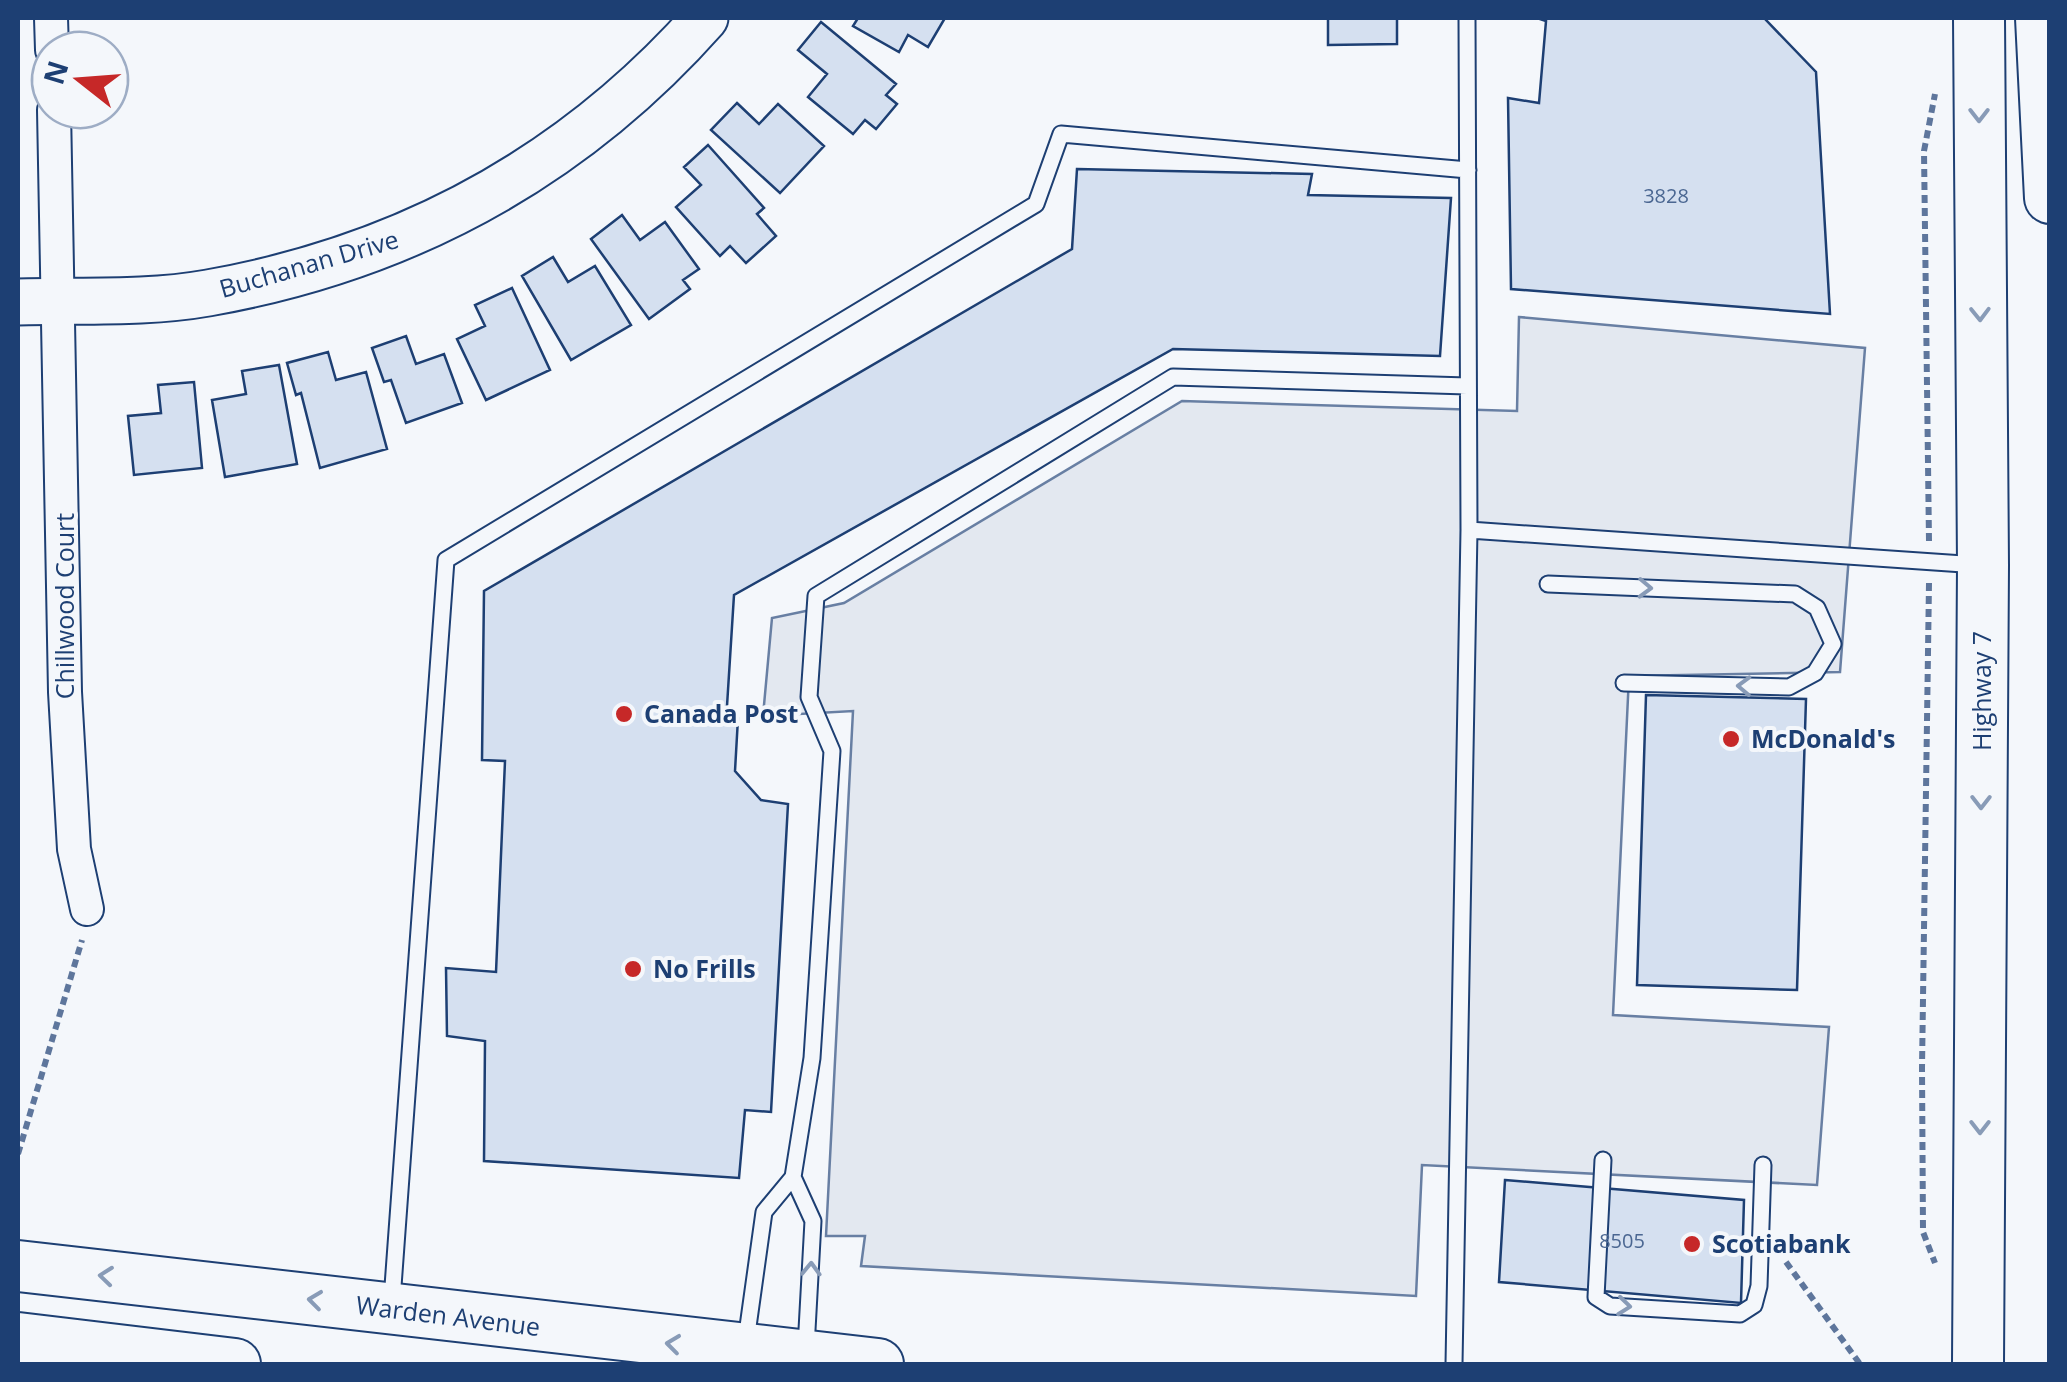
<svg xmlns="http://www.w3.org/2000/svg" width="2067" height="1382" viewBox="0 0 2067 1382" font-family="'Open Sans',sans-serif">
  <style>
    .parking { fill: #e3e8f0; stroke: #687fa3; stroke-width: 2.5 }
    .building { fill: #d5e0f0; stroke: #1d3f73; stroke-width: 2.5 }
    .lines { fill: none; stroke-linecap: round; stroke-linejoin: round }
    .lane-casing { stroke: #1d3f73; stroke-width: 19 }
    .street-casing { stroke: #1d3f73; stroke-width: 36 }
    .secondary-casing { stroke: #1d3f73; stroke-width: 49 }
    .primary-casing { stroke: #1d3f73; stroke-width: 54 }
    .path { stroke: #5e769c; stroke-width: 6; stroke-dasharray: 8 5; stroke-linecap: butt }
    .lane { stroke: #f4f7fb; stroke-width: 15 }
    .street { stroke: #f4f7fb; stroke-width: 32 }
    .secondary { stroke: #f4f7fb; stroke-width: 45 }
    .primary { stroke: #f4f7fb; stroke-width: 50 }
    .oneway { stroke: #889bb7 }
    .poi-dot { fill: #c62828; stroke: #f4f7fb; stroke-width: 4 }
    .labels { text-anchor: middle; stroke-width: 8; stroke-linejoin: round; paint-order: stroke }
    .number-label { font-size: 20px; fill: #4b6792 }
    .street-label { font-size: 25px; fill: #1d3f73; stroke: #f4f7fb }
    .poi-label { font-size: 25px; font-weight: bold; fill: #1d3f73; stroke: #f4f7fb; text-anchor: start }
  </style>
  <rect width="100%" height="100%" fill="#f4f7fb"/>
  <path class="parking" d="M1519,317L1865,348L1840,672L1629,676L1613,1015L1829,1027L1817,1185L1422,1165L1416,1296L861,1266L865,1236H826L853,711L763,716L772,618L844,603L1182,401L1517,411Z"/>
  <path class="building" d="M858,18H945L928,47L908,35L899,52L853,26Z
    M1328,18H1397V44L1328,45Z
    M1537,18H1764L1816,72L1830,314L1511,289L1508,98L1539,103L1546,21Z
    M821,22L896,84L886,95L897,104L876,129L865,120L853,134L808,97L827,74L798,50Z
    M737,103L759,124L778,104L824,146L780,193L711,130Z
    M708,145L764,208L757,214L776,236L746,263L730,246L720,256L676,207L701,185L684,167Z
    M1077,169L1312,174L1308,195L1451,198L1440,356L1173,349L734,595L727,706L738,718L735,771L761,800L788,804L771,1112L745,1110L739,1178L484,1161L485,1041L447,1036L446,968L496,972L505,761L482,760L484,591L1072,249Z
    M622,215L640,240L665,222L699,269L683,280L690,289L649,319L591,239Z
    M553,257L568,282L595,266L631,325L571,360L522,276Z
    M512,288L550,370L486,400L457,339L485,326L475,305Z
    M406,336L416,364L444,354L462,403L406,423L391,380L384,382L372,348Z
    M328,352L336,380L366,372L387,449L320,468L301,393L296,395L287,363Z
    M279,365L297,464L225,477L212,400L246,394L242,371Z
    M194,382L202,468L134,475L128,416L161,413L158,385Z
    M1646,695L1806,699L1797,990L1637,985Z
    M1505,1180L1744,1200L1741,1303L1499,1282Z"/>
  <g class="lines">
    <defs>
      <path id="lane" d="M1469,530L1978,565
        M1548,584L1795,594L1817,608L1833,644L1815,673L1789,687L1624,683
        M1603,1160L1596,1297L1610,1306L1740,1314L1754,1305L1759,1286L1763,1165
        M793,1177L813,1221L806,1348
        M392,1300L446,560L1036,204L1061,134L1468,170
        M746,1341L764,1212L793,1177L812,1058L832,751L809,697L816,596L1173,377L1467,386
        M1454,1364L1469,530L1467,18"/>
      <path id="street" d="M51,18L52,50
        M54,110L65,692L74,849L87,909"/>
      <path id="secondary" d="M18,302C81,300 146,304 208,293C406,258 572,168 705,18"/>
      <path id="primary" d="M2041,18L2050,198
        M18,1266L878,1364
        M18,1338L235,1364
        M1978,1364L1983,565L1979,18"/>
    </defs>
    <use href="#lane" class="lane-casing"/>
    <use href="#street" class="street-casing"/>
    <use href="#secondary" class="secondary-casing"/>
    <use href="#primary" class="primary-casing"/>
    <path class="path" d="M1929,541L1924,151L1935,94
      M1929,583L1922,1068L1923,1232L1935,1263
      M18,1154L82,940
      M1786,1262L1860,1364"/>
    <use href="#lane" class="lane"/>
    <use href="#street" class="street"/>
    <use href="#secondary" class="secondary"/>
    <use href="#primary" class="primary"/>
  </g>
  <defs><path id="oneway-chevron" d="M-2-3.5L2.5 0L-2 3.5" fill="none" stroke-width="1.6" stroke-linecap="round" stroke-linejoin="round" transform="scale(2.5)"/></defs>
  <g class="oneway">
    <use href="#oneway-chevron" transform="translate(1979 115) rotate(90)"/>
    <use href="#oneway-chevron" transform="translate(1980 314) rotate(89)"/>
    <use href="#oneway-chevron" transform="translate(1645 588) rotate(2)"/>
    <use href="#oneway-chevron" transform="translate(1744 686) rotate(-178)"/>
    <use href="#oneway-chevron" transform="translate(1981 802) rotate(90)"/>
    <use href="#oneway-chevron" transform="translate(1980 1127) rotate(90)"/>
    <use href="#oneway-chevron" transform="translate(811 1269) rotate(-88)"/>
    <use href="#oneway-chevron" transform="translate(106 1276) rotate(-174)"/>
    <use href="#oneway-chevron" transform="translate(315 1300) rotate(-173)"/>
    <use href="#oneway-chevron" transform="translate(1624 1306) rotate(6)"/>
    <use href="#oneway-chevron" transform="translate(673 1344) rotate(-173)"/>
  </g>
  <g class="poi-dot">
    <circle cx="624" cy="714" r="10"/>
    <circle cx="1731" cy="739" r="10"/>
    <circle cx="633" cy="969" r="10"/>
    <circle cx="1692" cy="1244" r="10"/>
  </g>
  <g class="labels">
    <g class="number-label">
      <text x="1666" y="203">3828</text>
      <text x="1622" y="1248">8505</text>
    </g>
    <g class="street-label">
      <text transform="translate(309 264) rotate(-16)" y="9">Buchanan Drive</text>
      <text transform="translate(65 606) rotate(-90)" y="9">Chillwood Court</text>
      <text transform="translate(1982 691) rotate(-90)" y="9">Highway 7</text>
      <text transform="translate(448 1316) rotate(7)" y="9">Warden Avenue</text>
    </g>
    <g class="poi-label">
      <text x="644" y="723">Canada Post</text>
      <text x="1751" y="748">McDonald's</text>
      <text x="653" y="978">No Frills</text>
      <text x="1712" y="1253">Scotiabank</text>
    </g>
  </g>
  <rect width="2067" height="1382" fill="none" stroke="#1d3f73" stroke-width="40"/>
  <g transform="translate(80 80) rotate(287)"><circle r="48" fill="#f4f7fb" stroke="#9eadc5" stroke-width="2.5"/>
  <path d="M0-8L18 38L0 25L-18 38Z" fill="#c62828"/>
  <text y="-15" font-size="28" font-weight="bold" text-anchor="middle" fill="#1d3f73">N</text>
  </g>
</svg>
